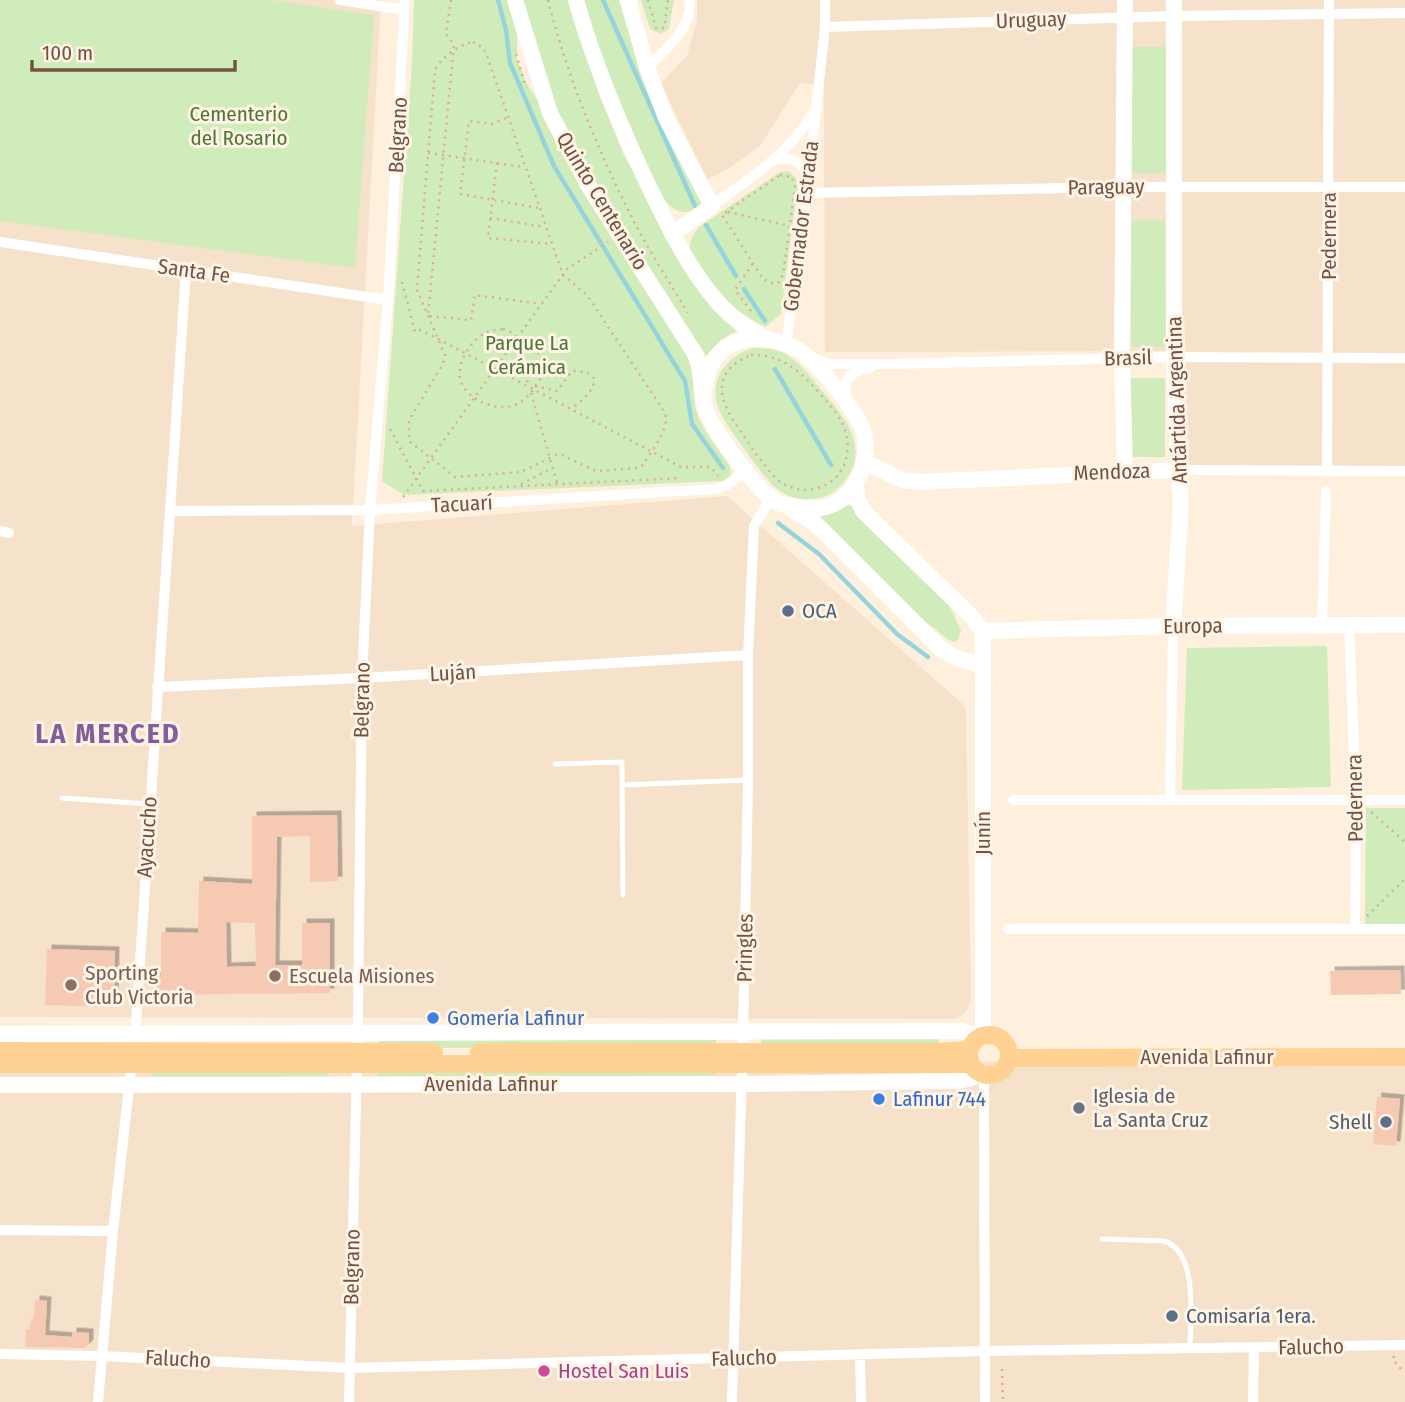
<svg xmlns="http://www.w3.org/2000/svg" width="1405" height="1402" viewBox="0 0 1405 1402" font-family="'Fira Sans Condensed',sans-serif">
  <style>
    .residential { fill: #f6e1cb }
    .green { fill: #d1ecbb }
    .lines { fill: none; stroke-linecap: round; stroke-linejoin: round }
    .stream { stroke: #96d4db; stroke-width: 4.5 }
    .building { fill: #f6cab2; fill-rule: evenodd; filter: url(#shadow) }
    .path { stroke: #daad96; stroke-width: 2.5; stroke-dasharray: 2 5; stroke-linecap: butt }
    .lane { stroke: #fff; stroke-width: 5 }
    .street { stroke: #fff; stroke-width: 10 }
    .secondary { stroke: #fff; stroke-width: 16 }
    .primary { stroke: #ffd293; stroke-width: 18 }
    .service-dot { fill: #5c6f8a; stroke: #fff4e5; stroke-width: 2.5 }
    .education-dot { fill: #8d6e63; stroke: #fff4e5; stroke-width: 2.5 }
    .shop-dot { fill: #3f7fe0; stroke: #fff4e5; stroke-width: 2.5 }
    .worship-dot { fill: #6b7280; stroke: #fff4e5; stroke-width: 2.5 }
    .hotel-dot { fill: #d1479c; stroke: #fff4e5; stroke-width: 2.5 }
    .labels { text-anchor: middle; stroke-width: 6; stroke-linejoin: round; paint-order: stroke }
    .street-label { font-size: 21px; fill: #755344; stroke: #fff4e5 }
    .park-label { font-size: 21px; fill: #4d7738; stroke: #fff4e5 }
    .service-label { font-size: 21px; fill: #4e5e75; stroke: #fff4e5; text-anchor: start }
    .education-label { font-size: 21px; fill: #785e54; stroke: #fff4e5; text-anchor: start }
    .shop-label { font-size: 21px; fill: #366cbe; stroke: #fff4e5; text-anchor: start }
    .worship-label { font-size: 21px; fill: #5b616d; stroke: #fff4e5; text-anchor: start }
    .hotel-label { font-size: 21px; fill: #b23c85; stroke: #fff4e5; text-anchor: start }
    .district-label { font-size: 28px; font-weight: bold; letter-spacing: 2px; fill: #835e9a; stroke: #fff4e5 }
  </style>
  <defs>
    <filter id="shadow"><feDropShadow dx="4.5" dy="-4.5" stdDeviation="0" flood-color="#0004"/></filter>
  </defs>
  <rect width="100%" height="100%" fill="#fef0dd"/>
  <path class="residential" d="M0,0H381L352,526L727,496L966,707L971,1000L966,1012L956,1019L0,1017Z
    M697,0H1405V466L1181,465L1179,351L825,352L824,86L800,83L760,146L731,167L707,180L661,83L687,56L697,21Z
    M0,1056L1405,1064V1402H0Z"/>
  <path class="green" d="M0,0H271L374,15L355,268L0,221Z
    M414,0H508L517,35V59L527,84L539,102L550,131L597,213L688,355C696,373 691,392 696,410C702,431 719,449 730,467L731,475L723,481L404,495L382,481L412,62Z
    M521,0H569L598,92L623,153L696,285L736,331L721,340L706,356C654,272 595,193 553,103C539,71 531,33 521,0Z
    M583,0H619C640,73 669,134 701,202V207C680,218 673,210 659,194L603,62Z
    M641,0H674L669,29L661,34L650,29Z
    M1131,47H1166L1167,173H1132Z
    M788,171L797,179L798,184L781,314L765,327C754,320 741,314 731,306C719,297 694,266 690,252C688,243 693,234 699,227L780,172Z
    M1165,220L1166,347H1131L1130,221Z
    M753,348C764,348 774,348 784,353C800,362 811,377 822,391C844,416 870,446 846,479C841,485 837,490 830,494C818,500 801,501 789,496C770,488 757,466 745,450C736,437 725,424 719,409C707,381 727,356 753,348Z
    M1130,378H1165V457H1130Z
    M850,505L948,602L961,631L958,640L954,642L949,640L923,620L820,517Z
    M1327,646L1331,787L1182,790L1187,648Z
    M1366,808H1405V925H1365Z
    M761,1038L939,1039V1047L761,1046Z
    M379,1040H716V1047L379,1048Z
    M152,1069L329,1070V1078L151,1077Z
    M378,1069L715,1070V1077H378Z"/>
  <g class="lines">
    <path class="stream" d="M498,0L506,30L510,63L554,166L685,381L692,424L723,468
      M603,0L695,206
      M706,225L736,276
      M744,289L765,321
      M775,369L831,465
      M778,523L819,554L897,634L928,657"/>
  </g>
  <path class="building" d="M337,815L338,881L310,882V836L277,837L275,965H302V923H330V993L156,995V976H161V932L198,933L199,881L252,884V816ZM226,922L255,923L256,966L227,967Z
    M47,949L115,951L114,1007L45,1005Z
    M1400,970L1401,994L1331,995L1330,971Z
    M1377,1097L1400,1099L1396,1146L1373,1144Z
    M35,1300L47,1301L45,1335L72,1337V1332L89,1333V1344L85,1348L25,1347L26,1329H30L31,1319H34Z"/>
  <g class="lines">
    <path class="path" d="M451,0L446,34L454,45L428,316L471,320L475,295L541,304
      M548,0C567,76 598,151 633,220C650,252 670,283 688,313
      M648,0L656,28H664L668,0
      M473,42L482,47L486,53L563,275L587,295L665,413C670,430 651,451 643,465L638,468L596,471L562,455H556L521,472L455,477L409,441V420L443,364L445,355L417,290L435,70C440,58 460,44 473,42Z
      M516,54L526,88
      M506,118L492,124L469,121L460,194L539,208
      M428,153L524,167
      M497,163L488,238L552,244
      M780,175L792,177L795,187L783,275L779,282L774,284L763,279L722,215Z
      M728,212L790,226
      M490,218L545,227
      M402,282L415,332L421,330L681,467H711L718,476
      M751,311L735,290L753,263
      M503,329L509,331L550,362C543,373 536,388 526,398C508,416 471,405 461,382C455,366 469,343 482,335C488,331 495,330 503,329Z
      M516,340L529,387
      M751,355C764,355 776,357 787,364C803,373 830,403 840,419C854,442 849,477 821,487C804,493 790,489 776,479C765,466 755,453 746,439C724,409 703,375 751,355Z
      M535,386L557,391L572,371C613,371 588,397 571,409
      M531,393L557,483
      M390,429L423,491L681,478
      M521,484L553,468
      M403,497L566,270L608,242
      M1371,812L1405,842
      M1367,916L1405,879
      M1394,1356L1393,1360L1403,1371L1405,1370
      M1002,1369L1003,1402"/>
    <path class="lane" d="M555,764L622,762L623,895
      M622,785L748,780
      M62,798L149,804
      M1102,1239L1164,1241C1199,1252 1190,1319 1190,1349"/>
    <path class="street" d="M340,0L405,10
      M825,27L1174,16L1405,13
      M647,68C667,48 691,30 690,0
      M776,160C791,156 798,161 809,173
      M807,193L1123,187H1405
      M712,206C750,178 790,154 813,112
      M0,242L388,300
      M786,345L807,193L825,27V0
      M811,357L829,364H893L1174,357L1405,358
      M848,401C840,380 850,371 870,368
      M1178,470L1405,471
      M1327,471L1329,0
      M170,511L370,510L715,489C730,485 737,480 744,467
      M0,531L9,533
      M1322,625L1326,492
      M1349,625L1356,800L1355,928
      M157,687L362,678L748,655
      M1013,800H1405
      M1170,800L1173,626
      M1008,929H1405
      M135,1037L186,270
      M984,1075L985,1402
      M0,1230L113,1231
      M0,1354L102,1356L351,1368L985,1351L1405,1345
      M860,1355L861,1402
      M98,1402L113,1231L132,1060
      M349,1402L358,1016L362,678L370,510L388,300L405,0
      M732,1402L743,1033L748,780V655L754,526L771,498
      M1253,1402L1254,1348"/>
    <path class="secondary" d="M515,0L550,113L588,185L695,354C702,371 701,388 705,406C710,427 755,487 773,500C781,505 789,506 798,507C810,509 823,510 834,504C862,490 874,448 859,421C848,402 815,359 797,349C773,337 737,332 718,355C708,366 706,380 703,394
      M576,0C595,67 622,131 652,193C670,230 688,267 715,299C728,315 746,328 765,338
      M628,0L647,68L666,118L712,206L672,234
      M865,462L902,480L920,482L1178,470
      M1125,471L1122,358L1125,0
      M856,481L857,498L863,511L973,618L982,631L983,648V1036
      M792,509L817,525L940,648L954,657L983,666
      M1173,626L1181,504L1178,470L1174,357V0
      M982,631L1173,626L1405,625
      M0,1034L961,1031L980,1037
      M0,1085L741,1084L956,1081L968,1079L980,1074"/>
    <path class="primary" d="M969 1055a20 20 0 1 1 40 0a20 20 0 1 1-40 0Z
      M0,1051L434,1052
      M479,1052H938L969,1050
      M1009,1058L1405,1057
      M0,1064H971"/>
  </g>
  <g class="service-dot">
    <circle cx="788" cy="611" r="7"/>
    <circle cx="1386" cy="1122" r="7"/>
    <circle cx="1172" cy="1316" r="7"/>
  </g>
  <g class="education-dot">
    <circle cx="275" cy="976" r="7"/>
    <circle cx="71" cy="985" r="7"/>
  </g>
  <g class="shop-dot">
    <circle cx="433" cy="1018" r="7"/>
    <circle cx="879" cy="1099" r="7"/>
  </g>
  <circle class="worship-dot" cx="1079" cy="1108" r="7"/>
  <circle class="hotel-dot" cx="544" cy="1371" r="7"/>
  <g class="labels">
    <g class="street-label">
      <text transform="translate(1031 20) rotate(-2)" y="7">Uruguay</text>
      <text transform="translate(398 135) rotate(-87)" y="7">Belgrano</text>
      <text transform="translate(1106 187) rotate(-1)" y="7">Paraguay</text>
      <text transform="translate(602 201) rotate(59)" y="7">Quinto Centenario</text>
      <text transform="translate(801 226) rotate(-83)" y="7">Gobernador Estrada</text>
      <text transform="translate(1329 236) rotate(-90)" y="7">Pedernera</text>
      <text transform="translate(194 271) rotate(8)" y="7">Santa Fe</text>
      <text transform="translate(1128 358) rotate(-2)" y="7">Brasil</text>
      <text transform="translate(1177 400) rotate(-92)" y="7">Antártida Argentina</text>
      <text transform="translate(1112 472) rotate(-2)" y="7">Mendoza</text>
      <text transform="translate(462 504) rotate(-3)" y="7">Tacuarí</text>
      <text transform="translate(1193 626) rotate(-1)" y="7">Europa</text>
      <text transform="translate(453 673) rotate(-3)" y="7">Luján</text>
      <text transform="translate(362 700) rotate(-89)" y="7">Belgrano</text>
      <text transform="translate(1355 798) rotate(-91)" y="7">Pedernera</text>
      <text transform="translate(983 833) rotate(-90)" y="7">Junín</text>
      <text transform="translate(147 837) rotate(-86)" y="7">Ayacucho</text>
      <text transform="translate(745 948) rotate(-89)" y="7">Pringles</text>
      <text x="1207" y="1064">Avenida Lafinur</text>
      <text x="491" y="1091">Avenida Lafinur</text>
      <text transform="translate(352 1267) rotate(-89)" y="7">Belgrano</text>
      <text transform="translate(1311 1347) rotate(-1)" y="7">Falucho</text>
      <text transform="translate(744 1358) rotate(-2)" y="7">Falucho</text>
      <text transform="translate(178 1359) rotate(3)" y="7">Falucho</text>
    </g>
    <g class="park-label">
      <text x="239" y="121">Cementerio<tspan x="239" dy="24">del Rosario</tspan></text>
      <text x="527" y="350">Parque La<tspan x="527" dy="24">Cerámica</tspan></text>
    </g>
    <g class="service-label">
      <text x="802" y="618">OCA</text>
      <text x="1372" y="1129" text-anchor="end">Shell</text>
      <text x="1186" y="1323">Comisaría 1era.</text>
    </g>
    <g class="education-label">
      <text x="85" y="980">Sporting<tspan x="85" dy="24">Club Victoria</tspan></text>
      <text x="289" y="983">Escuela Misiones</text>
    </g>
    <g class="shop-label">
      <text x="447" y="1025">Gomería Lafinur</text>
      <text x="893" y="1106">Lafinur 744</text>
    </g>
    <g class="worship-label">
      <text x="1093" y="1103">Iglesia de<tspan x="1093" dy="24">La Santa Cruz</tspan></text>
    </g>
    <g class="hotel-label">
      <text x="558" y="1378">Hostel San Luis</text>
    </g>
    <g class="district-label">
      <text x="108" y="743">LA MERCED</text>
    </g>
  </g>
  <path d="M32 60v10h203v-10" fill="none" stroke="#755344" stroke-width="3.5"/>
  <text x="42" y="60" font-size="21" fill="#755344" stroke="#fff4e5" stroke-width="5" paint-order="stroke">100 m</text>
</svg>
